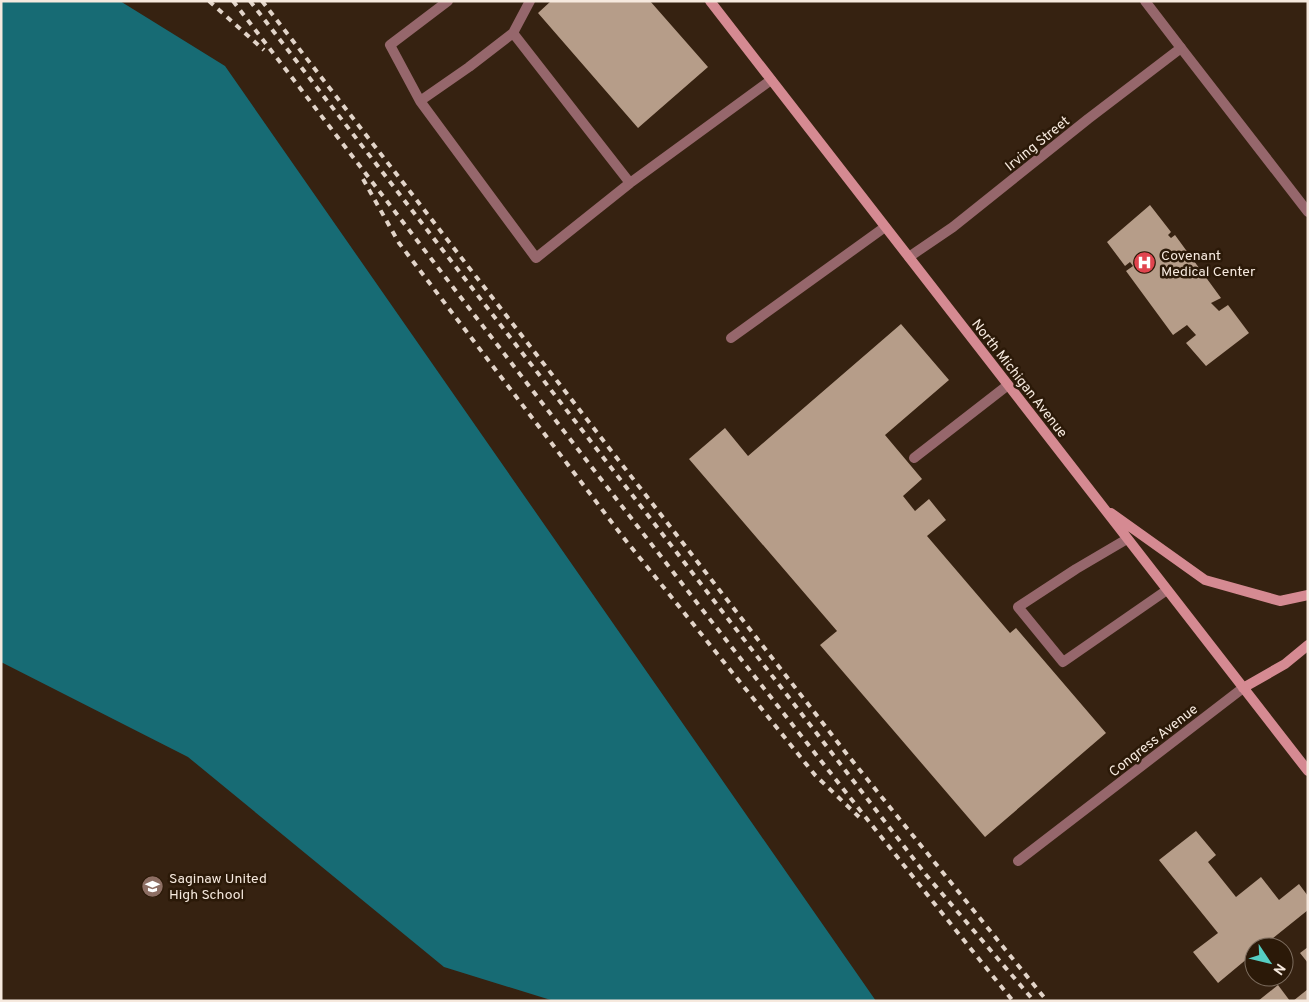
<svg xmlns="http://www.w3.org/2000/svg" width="1309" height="1002" viewBox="0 0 1309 1002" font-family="Overpass,sans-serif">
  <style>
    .water { fill: #176b74 }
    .building { fill: #b69d89 }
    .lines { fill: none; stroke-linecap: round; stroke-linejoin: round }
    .service { stroke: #96676c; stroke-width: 10 }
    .minor { stroke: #96676c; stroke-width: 10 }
    .secondary { stroke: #d58a92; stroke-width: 10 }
    .rail { stroke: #e2d4c9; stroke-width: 4; stroke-dasharray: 6 6; stroke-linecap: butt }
    .labels { text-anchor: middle; stroke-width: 5; stroke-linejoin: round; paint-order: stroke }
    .street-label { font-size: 14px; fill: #f6e9de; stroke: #2b1908 }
    .poi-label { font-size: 14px; fill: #f6e9de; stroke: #2b1908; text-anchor: start }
  </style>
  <rect width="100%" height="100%" fill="#362211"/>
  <path class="water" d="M1,1H120L225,66L876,1001H554L444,967L188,757L1,662Z"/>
  <path class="building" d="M551,1H650L708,67L638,128L538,13Z
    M1150,205L1171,232L1168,235L1171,238L1175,235L1221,298L1211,303L1219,311L1228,305L1249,333L1206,366L1186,343L1196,335L1187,325L1173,335L1126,271L1133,266L1130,262L1125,266L1107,242Z
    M901,324L949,380L885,435L922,479L903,496L915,511L929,499L946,520L927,536L1010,633L1016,628L1106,733L985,837L820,645L837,631L689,459L725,428L748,456Z
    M1196,831L1216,855L1208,862L1236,897L1261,877L1279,900L1299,884L1308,896V910L1262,947H1254V953L1218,983L1193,952L1218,933L1159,860Z
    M1308,947V963L1300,953Z
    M1278,985L1290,1001H1258Z
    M1308,989V1001H1293Z"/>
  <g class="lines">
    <path class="service" d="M530,1L513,33L469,67L420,101L536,258L630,183L771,80
      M513,33L630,183
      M1181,48L1308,212
      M420,101L390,45L448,1
      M914,458L1008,385
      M1127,539L1076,569L1018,607L1063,662L1167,590"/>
    <path class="minor" d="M909,257L953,227L1088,119L1181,48L1145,1
      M731,338L885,227
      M1018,861L1243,688"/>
    <path class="secondary" d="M710,1L1308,771
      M1111,513L1205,580L1280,601L1308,595
      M1243,688L1285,664L1308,645"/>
    <path class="rail" d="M209,1L264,50
      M233,1C491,336 747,673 1013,1001
      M250,1L927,876L1034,1001
      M262,1L846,753L1047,1001
      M363,179L399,243L623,537L815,775L859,817"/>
  </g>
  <defs>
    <symbol id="hospital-disc" viewBox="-11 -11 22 22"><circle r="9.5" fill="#e0444e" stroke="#2b1908"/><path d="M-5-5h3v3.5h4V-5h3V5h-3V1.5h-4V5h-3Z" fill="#fff"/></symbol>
    <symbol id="school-disc" viewBox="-11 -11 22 22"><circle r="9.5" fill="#8d6e63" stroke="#2b1908"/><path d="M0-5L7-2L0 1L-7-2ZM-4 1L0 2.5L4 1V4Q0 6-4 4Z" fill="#fff"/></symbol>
  </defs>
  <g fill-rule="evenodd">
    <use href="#hospital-disc" x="1132" y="250" width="25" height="25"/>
    <use href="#school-disc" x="140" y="874" width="25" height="25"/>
  </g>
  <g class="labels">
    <g class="street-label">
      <text transform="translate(1037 143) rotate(-39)" y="5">Irving Street</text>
      <text transform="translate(1020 378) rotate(52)" y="5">North Michigan Avenue</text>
      <text transform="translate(1153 740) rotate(-38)" y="5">Congress Avenue</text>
    </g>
    <g class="poi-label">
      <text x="1161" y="260">Covenant<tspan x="1161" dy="16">Medical Center</tspan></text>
      <text x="169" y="883">Saginaw United<tspan x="169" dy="16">High School</tspan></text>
    </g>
  </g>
  <rect width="1309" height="1002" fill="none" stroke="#f6e9de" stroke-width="5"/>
  <g transform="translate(1269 962) rotate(125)"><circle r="24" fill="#2b1908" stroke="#7c6c5e"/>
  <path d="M0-4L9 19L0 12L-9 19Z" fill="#56cec3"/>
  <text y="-8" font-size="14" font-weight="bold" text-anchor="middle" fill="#f6e9de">N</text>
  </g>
</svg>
